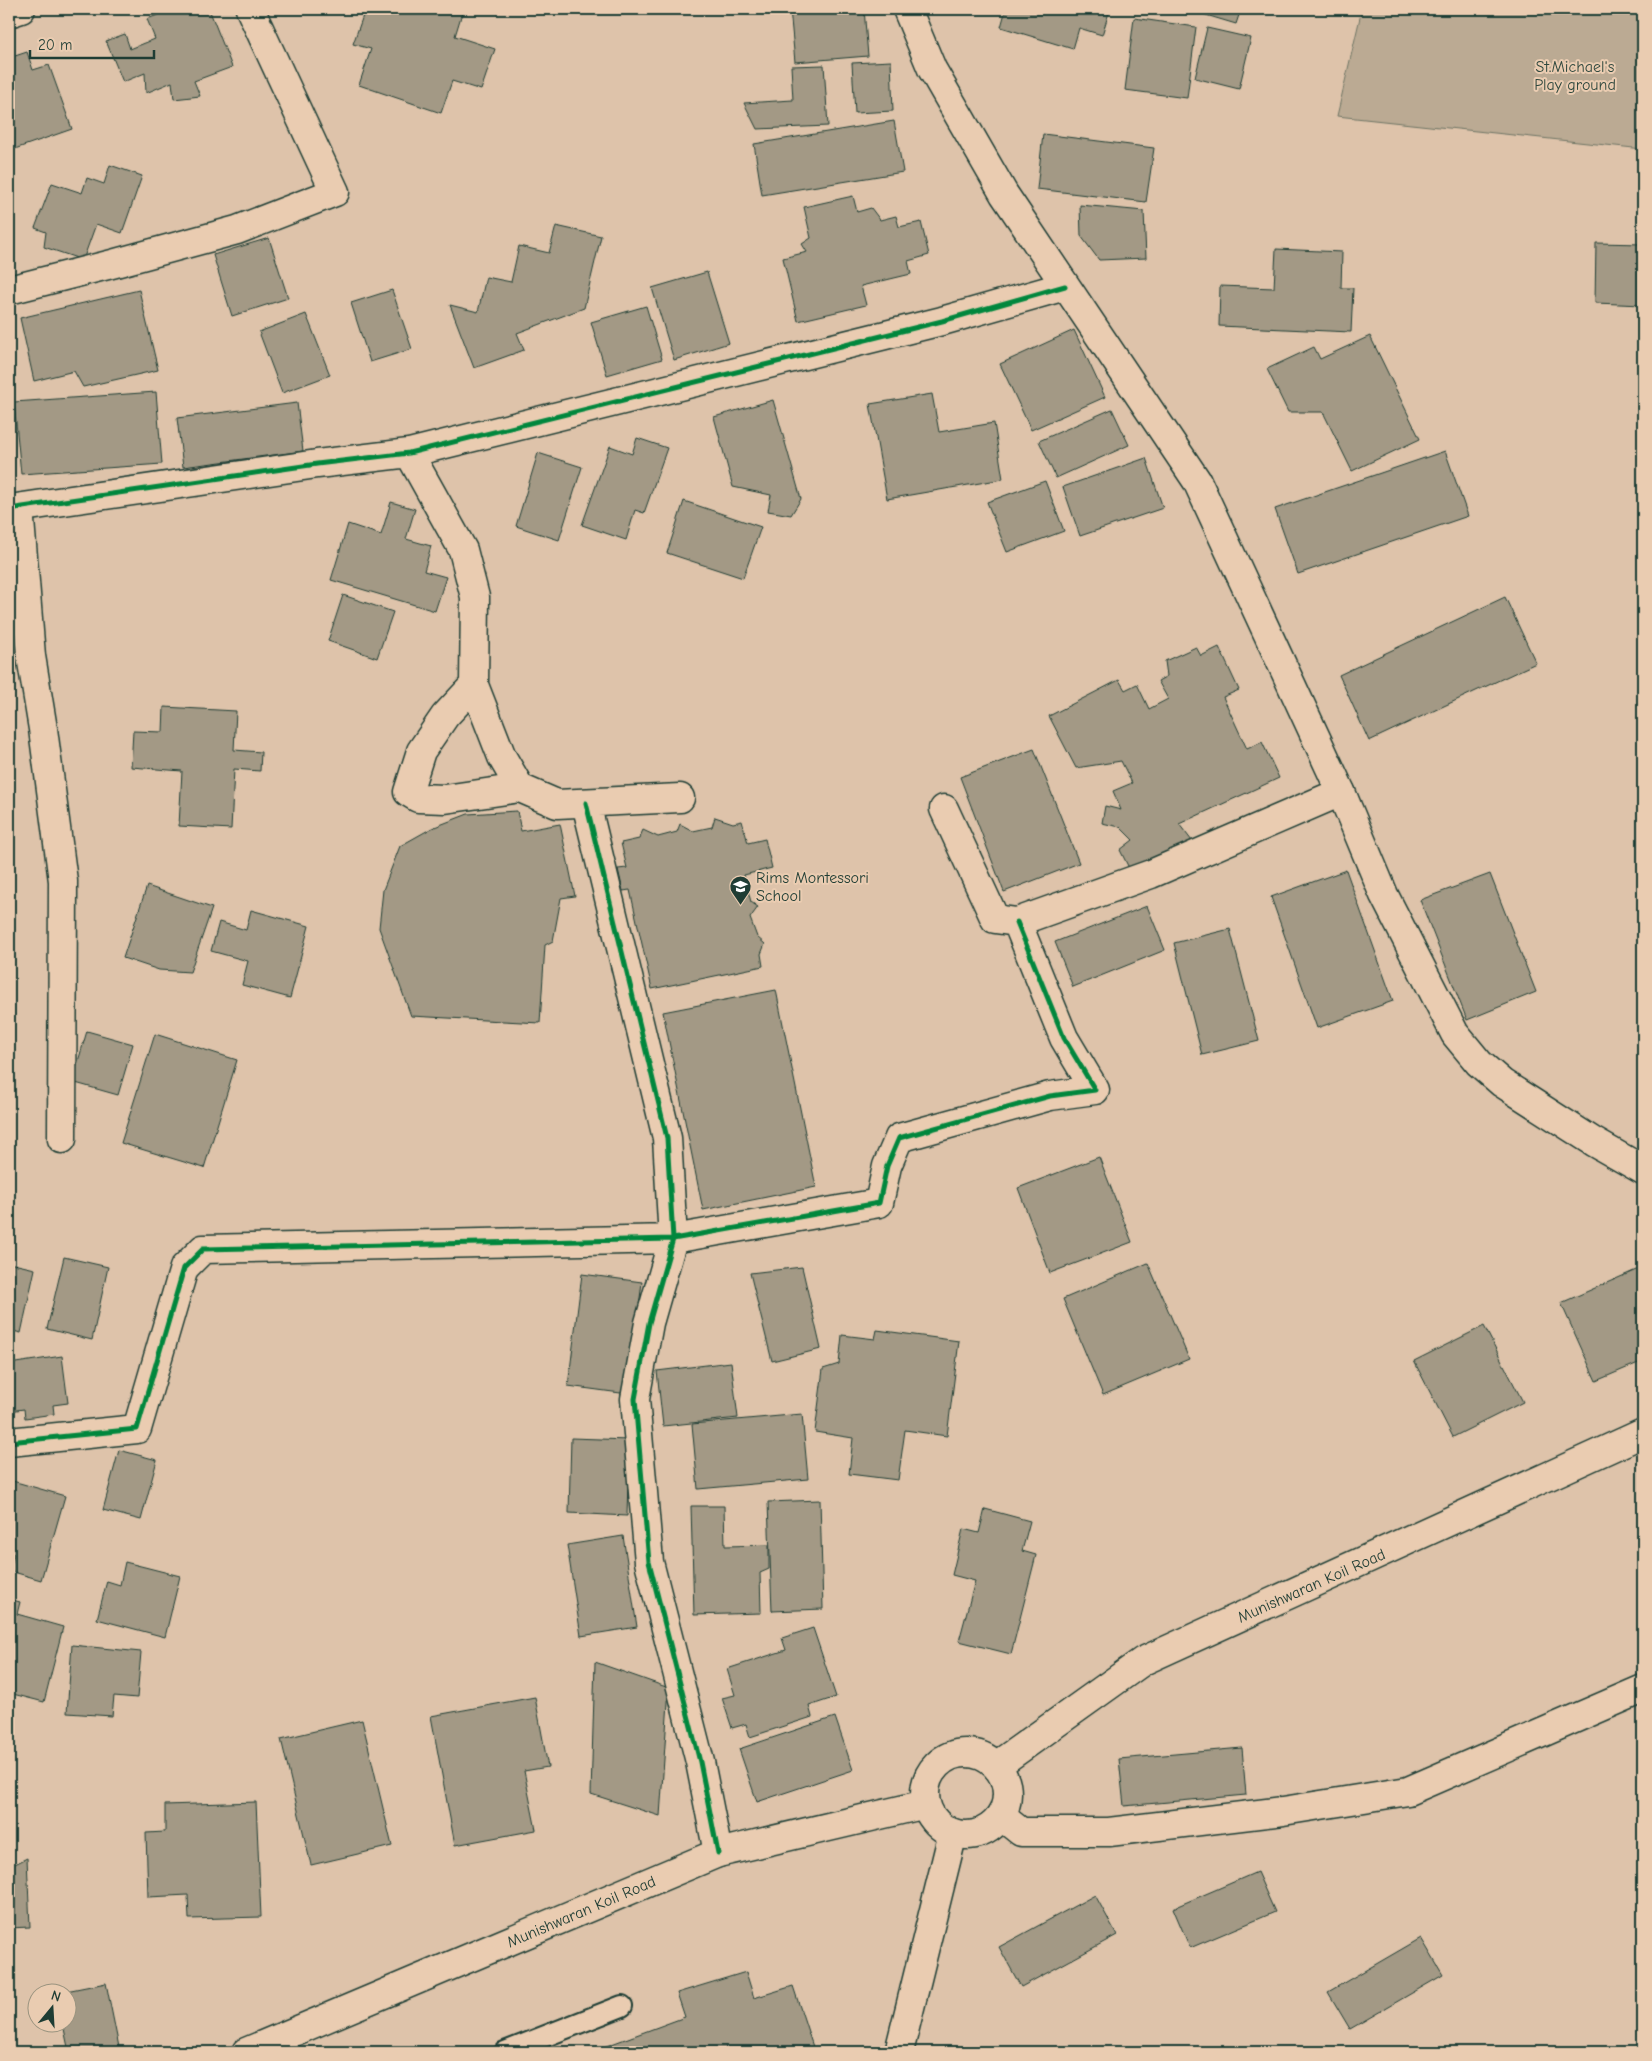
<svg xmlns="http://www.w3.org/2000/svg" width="1652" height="2061" viewBox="0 0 1652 2061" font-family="'Comic Neue',sans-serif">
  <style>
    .green { fill: #bbaa93; stroke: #6d7464 }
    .building { fill: #a39985; stroke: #1f3d34 }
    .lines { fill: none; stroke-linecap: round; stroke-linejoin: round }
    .service-casing { stroke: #1f3d34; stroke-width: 24 }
    .minor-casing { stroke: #1f3d34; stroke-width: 31 }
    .tertiary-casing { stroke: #1f3d34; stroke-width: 31 }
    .secondary-casing { stroke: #1f3d34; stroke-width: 31 }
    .service { stroke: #eaccb1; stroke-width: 20 }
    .minor { stroke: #eaccb1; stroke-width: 28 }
    .tertiary { stroke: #eaccb1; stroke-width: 28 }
    .secondary { stroke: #eaccb1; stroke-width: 28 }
    .cycleway-casing { stroke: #eaccb1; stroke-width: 8 }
    .cycleway { stroke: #00873e; stroke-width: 5 }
    .labels { text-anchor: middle; stroke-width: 4; stroke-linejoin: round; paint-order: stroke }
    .park-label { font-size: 16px; fill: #2f483e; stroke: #eaccb1 }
    .poi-label { font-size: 16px; fill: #1f3d34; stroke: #eaccb1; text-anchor: start }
    .street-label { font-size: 16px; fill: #1f3d34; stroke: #eaccb1 }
  </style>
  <rect width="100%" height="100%" fill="#dec3aa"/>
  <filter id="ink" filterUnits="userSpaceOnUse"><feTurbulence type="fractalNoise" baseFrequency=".02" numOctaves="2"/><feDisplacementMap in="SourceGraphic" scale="10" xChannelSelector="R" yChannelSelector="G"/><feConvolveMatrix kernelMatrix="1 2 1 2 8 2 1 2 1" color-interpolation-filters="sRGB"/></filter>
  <g filter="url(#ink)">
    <path class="green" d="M1362,9H1643V149L1337,116Z"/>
    <path class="building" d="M174,9H209L232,67L194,81L200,96L174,99L172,82L146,93L145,73L123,82L106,41L125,34L130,49L155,39L147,19Z
      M385,9H448L462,13L455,36L495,49L481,90L452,81L441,113L359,85L371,49L353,44L365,10L383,16Z
      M790,9H864L868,56L795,62Z
      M1006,9H1110L1102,35L1079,28L1073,49L1001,27Z
      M1186,9H1241L1236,24Z
      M1134,18L1196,27L1187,98L1125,90Z
      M1207,28L1251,38L1239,89L1195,78Z
      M27,52L33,70L49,65L72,129L9,151V58Z
      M891,61L893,111L855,113L852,63Z
      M824,65L828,126L757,129L744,103L793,100L791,66Z
      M894,121L903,172L762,195L754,144Z
      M1043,134L1154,148L1146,202L1037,189Z
      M110,165L142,176L122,233L96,224L83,260L44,247L46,232L35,228L52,183L82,193L87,178L104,184Z
      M853,196L857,212L871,208L880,220L896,216L899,227L921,222L929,255L908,261L911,274L861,286L866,305L798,321L783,258L807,252L802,244L811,238L804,207Z
      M1080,205L1144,211L1146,258L1099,260L1081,236Z
      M556,226L601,236L584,308L517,333L524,350L474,368L450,305L478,312L486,277L511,282L519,246L549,253Z
      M269,238L288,298L232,316L213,255Z
      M1596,243L1643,244V305L1595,303Z
      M1276,249L1342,252L1341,288H1353L1351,332L1219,326L1220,286L1274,288Z
      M707,272L729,343L674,360L652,288Z
      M139,290L158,370L83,387L74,371L34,381L20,318Z
      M392,290L412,349L370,362L351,303Z
      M646,306L662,359L607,375L591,322Z
      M306,314L330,375L282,393L259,332Z
      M1074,330L1105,397L1031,430L1000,364Z
      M1370,336L1420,439L1352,471L1323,412H1288L1267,369L1314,347L1320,359Z
      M156,392L162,464L21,474L14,402Z
      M932,394L939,432L994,423L1003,479L887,499L870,404Z
      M773,400L801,499L791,515L768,511L771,495L733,487L714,417Z
      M297,403L303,451L183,467L177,418Z
      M1112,409L1129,445L1056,478L1039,441Z
      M637,438L667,448L644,513L635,510L626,540L582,525L610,446L632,454Z
      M1445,451L1468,516L1298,574L1275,509Z
      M538,453L582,467L559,540L516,526Z
      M1146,458L1163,508L1080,536L1063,487Z
      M1045,481L1064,531L1007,552L987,502Z
      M684,501L761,527L743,578L667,553Z
      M391,502L415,509L406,539L431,546L424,571L446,577L435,611L331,580L348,524L381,535Z
      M9,558L12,644H9Z
      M343,595L393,612L377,658L328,641Z
      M1505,597L1536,663L1369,741L1339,675Z
      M1196,647L1201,656L1219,647L1239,690L1223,697L1247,749L1262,742L1279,778L1179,824L1192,841L1129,868L1120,850L1133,840L1120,827L1102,823L1105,806L1121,810L1113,791L1132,783L1121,761L1076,768L1049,716L1119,680L1125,690L1137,684L1149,709L1168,699L1158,681L1167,676L1165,661Z
      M164,707L236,711L234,750L261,752L260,771L234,769L231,829L179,826L182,771L131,767L133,731L163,732Z
      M1034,749L1079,863L1004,892L960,777Z
      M9,797L11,847H9Z
      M517,811L521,831L560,824L575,896L561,898L553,941L545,945L540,1023L411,1016L379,928L383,890L400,846L432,828L468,814Z
      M715,817L733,823L742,821L748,843L765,839L772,868L744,875L751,902L758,907L750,918L757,937L765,944L761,954L763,966L652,989L630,890L623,891L618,869L627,868L621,843L639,839L643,830L658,837L677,832L680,824L693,831L712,827Z
      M1346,870L1393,1001L1317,1028L1271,897Z
      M1490,874L1536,992L1467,1020L1420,900Z
      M147,886L212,908L190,972L159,970L123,958Z
      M1147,906L1165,950L1073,987L1055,942Z
      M251,910L309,926L290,998L242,985L248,961L211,951L219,922L246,930Z
      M1230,929L1259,1041L1202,1055L1174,943Z
      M776,990L816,1187L703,1210L663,1012Z
      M87,1031L133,1044L118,1095L72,1082Z
      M155,1034L237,1060L204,1168L121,1143Z
      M1099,1157L1132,1242L1050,1273L1018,1188Z
      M64,1257L108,1267L92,1340L47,1329Z
      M9,1263L35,1269L21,1333L9,1330Z
      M1148,1263L1189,1359L1103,1395L1063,1299Z
      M802,1267L821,1349L772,1361L750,1273Z
      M1643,1267V1361L1596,1381L1561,1303Z
      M582,1274L642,1282L628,1394L568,1386Z
      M1484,1326L1523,1402L1453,1437L1414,1361Z
      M877,1330L959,1341L947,1436L905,1430L898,1480L849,1474L853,1438L815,1432L823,1369L839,1364L842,1335L875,1339Z
      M62,1356L68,1403L53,1405L54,1414L25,1418L24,1409L9,1411V1364Z
      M731,1362L738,1418L663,1426L657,1371Z
      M802,1414L808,1479L698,1489L692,1424Z
      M571,1438L629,1440L627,1516L569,1513Z
      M119,1450L157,1460L141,1520L103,1510Z
      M9,1480L65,1496L41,1580L10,1571L14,1554L9,1553Z
      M820,1500L823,1609L772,1611L768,1502Z
      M691,1506H724L725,1546L769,1545V1569L760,1573L761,1613L694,1615Z
      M985,1509L1030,1521L1022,1551L1036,1555L1011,1654L959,1641L975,1581L952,1575L963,1529L979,1533Z
      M623,1536L637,1627L581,1636L567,1545Z
      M125,1562L180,1576L165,1637L97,1619L107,1581L120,1585Z
      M9,1599L20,1602L17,1614L63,1627L44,1702L9,1693Z
      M813,1628L836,1697L809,1706L812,1717L750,1737L746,1724L732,1728L722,1698L735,1695L727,1669L786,1650L782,1638Z
      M72,1645L141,1652L137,1698L114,1696L112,1716L67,1713Z
      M595,1662L669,1688L660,1816L591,1794Z
      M535,1697L548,1767L524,1771L536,1830L455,1845L431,1716Z
      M835,1717L853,1770L757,1802L739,1749Z
      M362,1720L392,1846L311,1865L281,1739Z
      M1242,1748L1246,1795L1124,1806L1119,1759Z
      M256,1802L261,1917L189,1919L188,1895L148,1897L146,1833L165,1832V1805Z
      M9,1846V1867L27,1858L30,1927L9,1928Z
      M1257,1872L1275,1912L1190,1948L1173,1908Z
      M1095,1895L1117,1935L1021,1987L999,1947Z
      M1421,1938L1443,1975L1350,2029L1328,1992Z
      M746,1972L754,1998L793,1986L814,2050L805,2052H590L685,2017L677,1993Z
      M106,1983L120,2052H69L63,2024H68V1994L56,1993Z
      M494,2048L496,2052H483Z"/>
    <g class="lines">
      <defs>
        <path id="service" d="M505,2052L622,2006"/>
        <path id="minor" d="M9,13L21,9
          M9,290L112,264L237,230L335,192L250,9
          M409,453L463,550L475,597L474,685L502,757L520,788
          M19,508L31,656L43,729L63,881L62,1139
          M9,509L317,464L409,453L942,321L1065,286
          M474,685L445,716L421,751L408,792L418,798L445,799L520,788L557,804L680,798
          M586,803L667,1138L673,1239L649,1323L635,1399L649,1562L700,1762L718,1853
          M944,809L995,919L1017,922L1151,874L1341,792
          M9,1442L137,1429L184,1268L203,1249L673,1239L879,1203L887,1166L899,1138L1050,1096L1095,1090L1064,1038L1017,922
          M1001,1816L1021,1832H1109L1283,1811L1408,1791L1643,1689"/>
        <path id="tertiary" d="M899,2052L953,1833"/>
        <path id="secondary" d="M907,9L932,69L1004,194L1197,481L1341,792L1384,895L1455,1034L1479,1063L1502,1083L1594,1142L1643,1170
          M925 1794a41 41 0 1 1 82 0a41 41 0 1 1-82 0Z
          M996,1766L1143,1661L1643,1433
          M246,2052L718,1853L926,1804"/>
      </defs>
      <use href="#service" class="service-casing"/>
      <use href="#minor" class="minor-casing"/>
      <use href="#tertiary" class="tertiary-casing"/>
      <use href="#secondary" class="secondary-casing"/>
      <use href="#service" class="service"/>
      <use href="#minor" class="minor"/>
      <use href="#tertiary" class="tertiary"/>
      <use href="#secondary" class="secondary"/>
      <defs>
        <path id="cycleway" d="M9,509L317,464L409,453L942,321L1065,286
          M586,803L667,1138L673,1239L649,1323L635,1399L649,1562L700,1762L718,1853
          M9,1442L137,1429L184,1268L203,1249L673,1239L879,1203L887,1166L899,1138L1050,1096L1095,1090L1064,1038L1017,922"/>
      </defs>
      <use href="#cycleway" class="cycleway-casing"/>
      <use href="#cycleway" class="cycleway"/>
    </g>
  </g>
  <defs>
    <symbol id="school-pin" viewBox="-11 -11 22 30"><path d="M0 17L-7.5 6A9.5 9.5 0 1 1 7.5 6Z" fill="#1f3d34" stroke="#eaccb1"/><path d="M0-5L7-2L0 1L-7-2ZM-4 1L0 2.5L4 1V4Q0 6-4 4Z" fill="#fff"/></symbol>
  </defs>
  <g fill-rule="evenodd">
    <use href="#school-pin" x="728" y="874" width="25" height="34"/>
  </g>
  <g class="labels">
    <g class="park-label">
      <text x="1575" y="72">St.Michael's<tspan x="1575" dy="18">Play ground</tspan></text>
    </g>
    <g class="poi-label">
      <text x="756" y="883">Rims Montessori<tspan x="756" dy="18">School</tspan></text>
    </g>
    <g class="street-label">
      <text transform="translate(1311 1585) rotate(-24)" y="6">Munishwaran Koil Road</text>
      <text transform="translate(581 1911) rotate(-23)" y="6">Munishwaran Koil Road</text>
    </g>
  </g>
  <rect width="1652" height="2061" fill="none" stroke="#eaccb1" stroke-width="30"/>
  <rect x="15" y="15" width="1622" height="2031" fill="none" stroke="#1f3d34" stroke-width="2" filter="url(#ink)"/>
  <g transform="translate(52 2008) rotate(18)"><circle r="24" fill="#eaccb1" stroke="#99937f"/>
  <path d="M0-4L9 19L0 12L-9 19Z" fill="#1f3d34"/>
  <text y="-8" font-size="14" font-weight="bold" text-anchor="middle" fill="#1f3d34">N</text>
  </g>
  <path d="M30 50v8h124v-8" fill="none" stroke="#1f3d34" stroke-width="2.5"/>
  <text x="38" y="50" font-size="15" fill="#1f3d34" stroke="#eaccb1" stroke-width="4" paint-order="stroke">20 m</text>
</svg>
